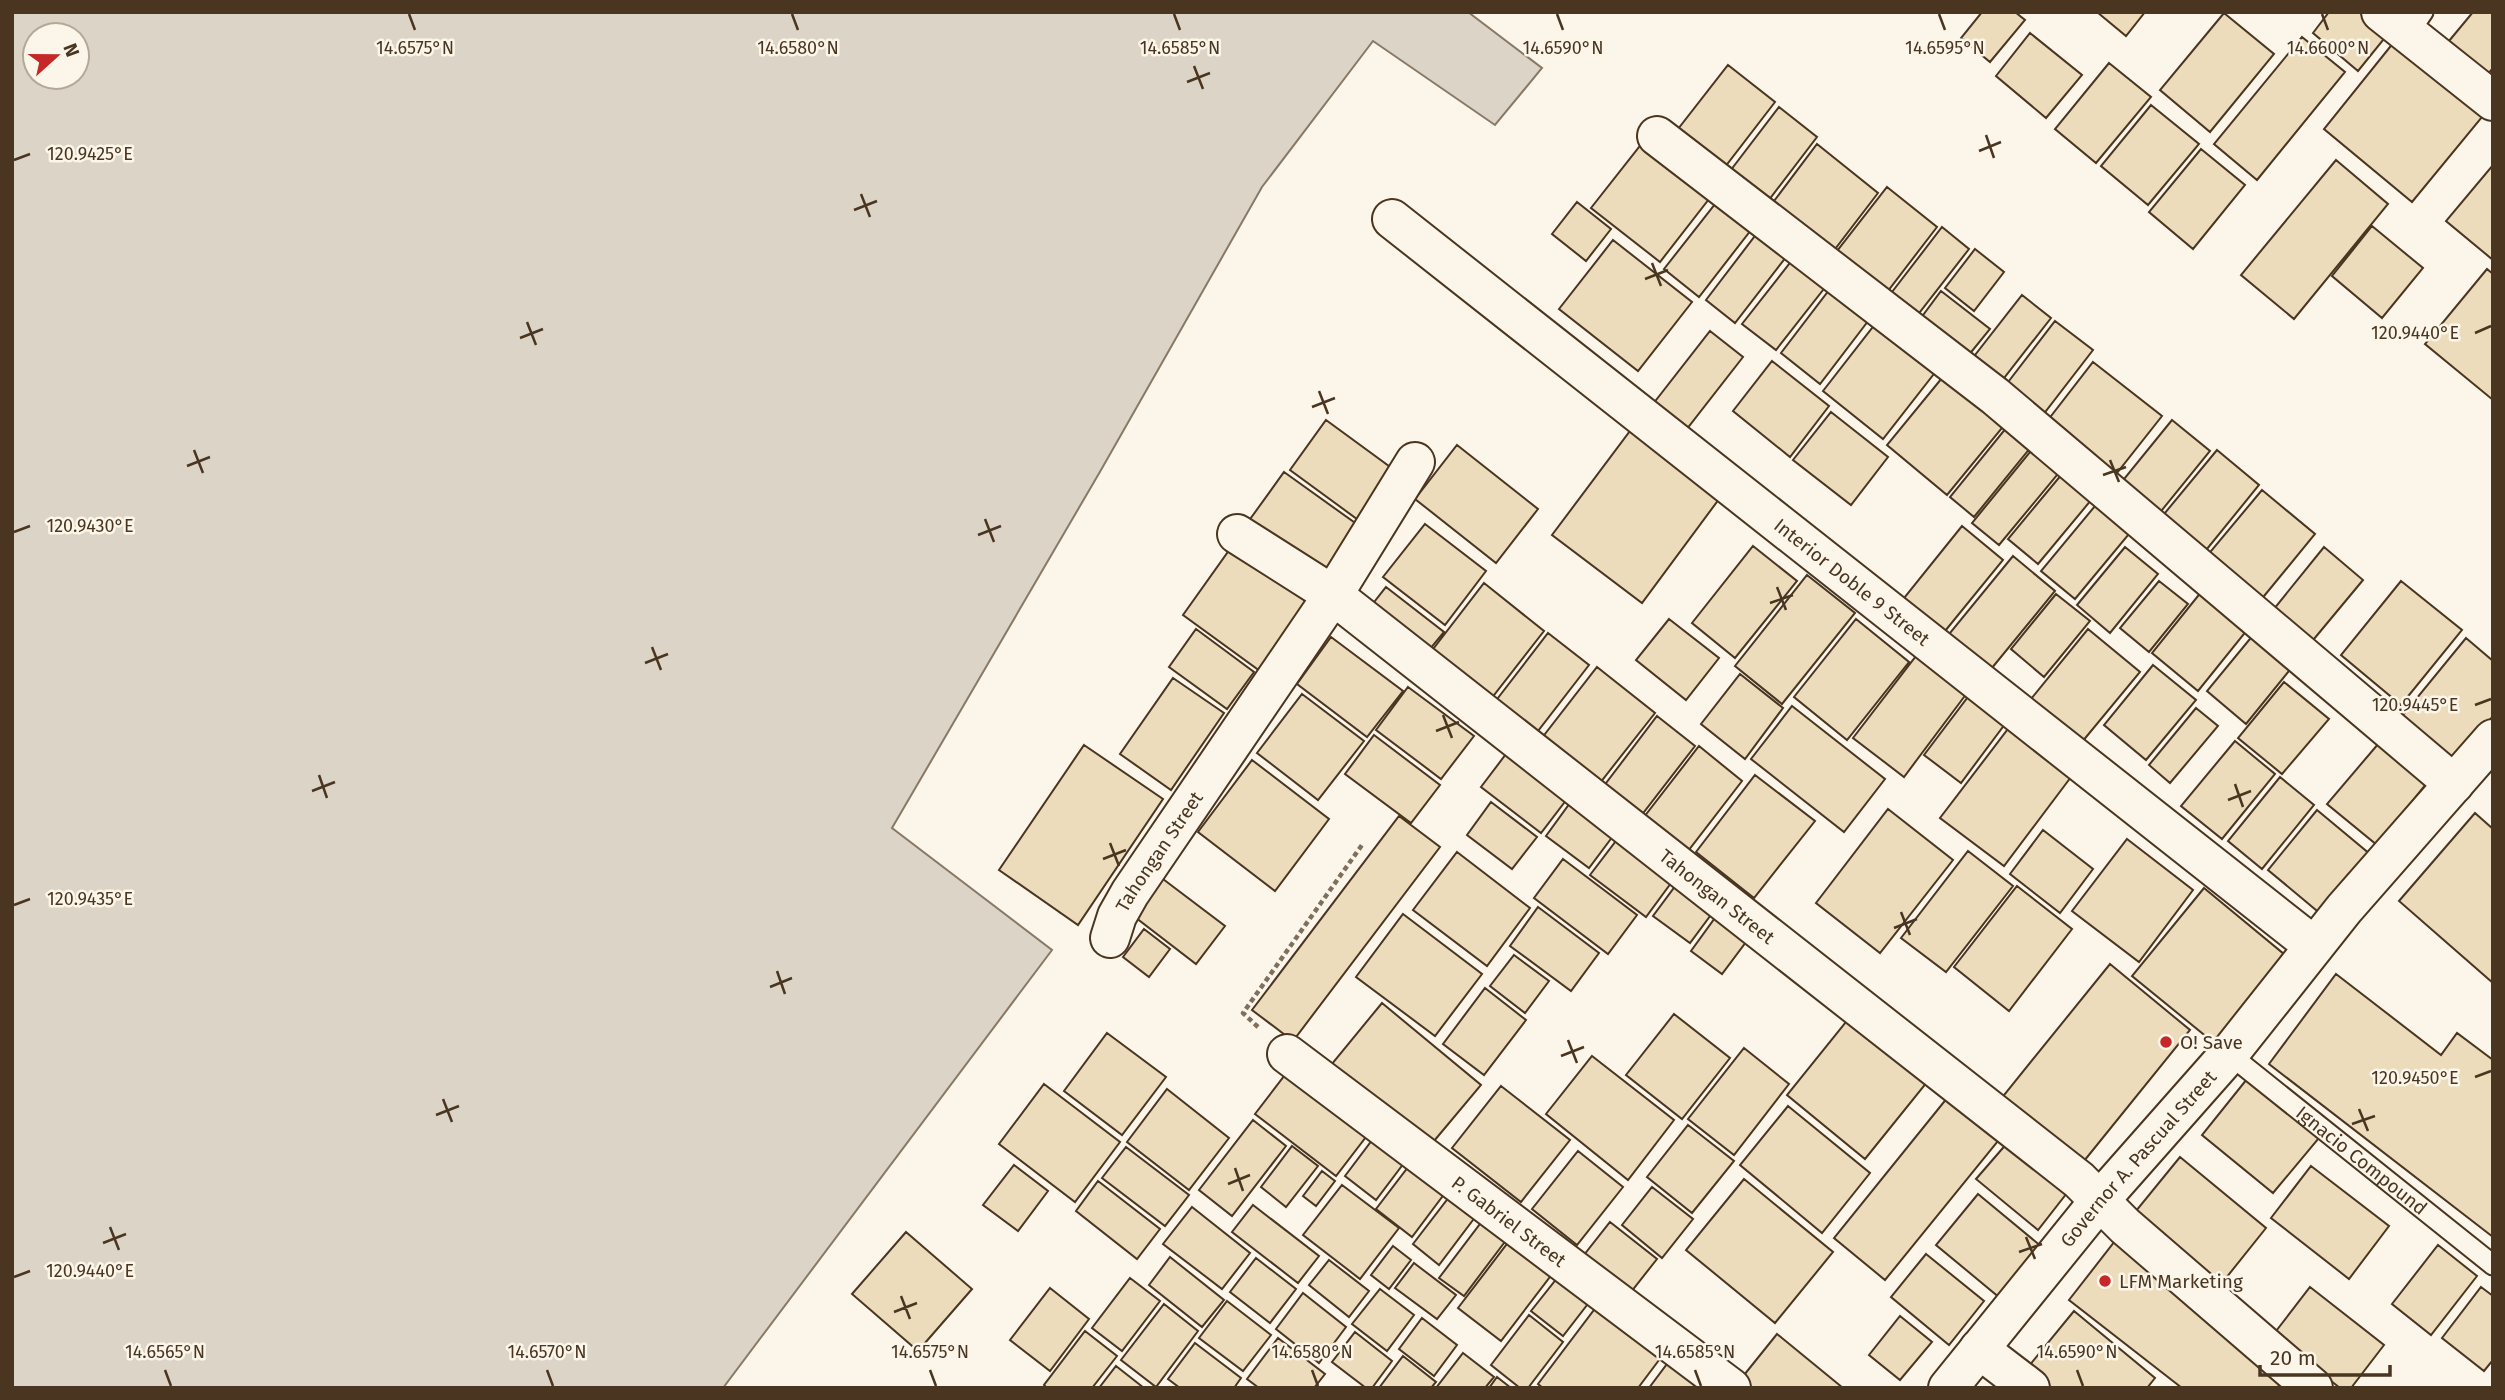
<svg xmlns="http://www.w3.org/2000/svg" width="2505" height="1400" viewBox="0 0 2505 1400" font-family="'Fira Sans',sans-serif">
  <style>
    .water { fill: #dcd4c6; stroke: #887966; stroke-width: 2; fill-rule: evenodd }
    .building { fill: #ecdcbc; stroke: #4a3520; stroke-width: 2 }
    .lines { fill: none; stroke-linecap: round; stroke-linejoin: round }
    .lane-casing { stroke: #4a3520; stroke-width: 23 }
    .street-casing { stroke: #4a3520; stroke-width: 42 }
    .secondary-casing { stroke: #4a3520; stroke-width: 42 }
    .path { stroke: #7f6f5c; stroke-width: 4.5; stroke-dasharray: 5 3.5; stroke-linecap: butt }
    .lane { stroke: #fbf6e9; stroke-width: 19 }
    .street { stroke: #fbf6e9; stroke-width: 38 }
    .secondary { stroke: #fbf6e9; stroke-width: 38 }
    .ticks { fill: none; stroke: #4a3520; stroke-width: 2.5 }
    .poi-dot { fill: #c62828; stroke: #fbf6e9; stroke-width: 2.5 }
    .labels { text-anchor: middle; stroke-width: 5; stroke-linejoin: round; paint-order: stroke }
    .street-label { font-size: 19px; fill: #4a3520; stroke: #fbf6e9 }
    .poi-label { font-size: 19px; fill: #4a3520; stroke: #fbf6e9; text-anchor: start }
    .ticks-label { font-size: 18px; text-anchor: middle; fill: #4a3520; stroke: #fbf6e9; stroke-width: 5; stroke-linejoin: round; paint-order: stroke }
  </style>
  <rect width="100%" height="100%" fill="#fbf6e9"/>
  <path class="water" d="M12,12H1468L1542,68L1495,125L1373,41L1262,187L1101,470L892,828L1052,950L723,1388H12ZM35,35H77V77H35Z"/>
  <path class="building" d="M1982,12H2015L2025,20L1990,62L1961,38Z
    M2097,12H2145L2126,36Z
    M2329,12H2371L2392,29L2358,71L2313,33Z
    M2473,12H2493V68L2488,74L2449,41Z
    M2224,13L2274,54L2210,132L2160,90Z
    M2030,33L2082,75L2046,118L1996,76Z
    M2302,37L2345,72L2257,180L2214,144Z
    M2398,37L2487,111L2412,202L2324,129Z
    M2109,63L2151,97L2096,163L2055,129Z
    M1728,65L1775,102L1718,176L1671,138Z
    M2151,105L2199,144L2148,205L2101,166Z
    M1779,107L1817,137L1762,209L1724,179Z
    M1647,137L1716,190L1660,262L1591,208Z
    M1817,144L1878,193L1832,253L1771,205Z
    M2201,149L2245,185L2193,249L2149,212Z
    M2336,160L2388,204L2294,319L2241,275Z
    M2493,165V260L2446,221Z
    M1887,187L1937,227L1881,300L1830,260Z
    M1723,194L1758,221L1699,297L1664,269Z
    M1577,202L1611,229L1586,261L1552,234Z
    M2372,226L2423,268L2382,318L2332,276Z
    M1942,227L1969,249L1909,326L1882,305Z
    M1761,228L1790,252L1735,323L1706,300Z
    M1613,240L1692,302L1638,371L1559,309Z
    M1975,249L2004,272L1974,311L1945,288Z
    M1800,250L1834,276L1776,350L1742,324Z
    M2487,269L2493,274V400L2425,344Z
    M1836,281L1875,312L1820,384L1781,353Z
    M1941,291L1990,329L1959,367L1912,330Z
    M2022,295L2051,318L1997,387L1968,364Z
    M2055,321L2093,350L2039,420L2002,390Z
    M1876,323L1937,370L1883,439L1823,391Z
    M1710,331L1743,357L1686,430L1653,404Z
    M1772,361L1829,406L1790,457L1733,411Z
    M2093,362L2162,416L2109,483L2041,429Z
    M1951,367L2011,417L1947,495L1887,445Z
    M1831,412L1888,457L1851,505L1793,460Z
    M1326,420L1397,472L1361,522L1290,470Z
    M2172,420L2210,451L2149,526L2111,495Z
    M2011,422L2035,442L1974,517L1950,497Z
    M1636,423L1725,491L1642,603L1552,535Z
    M2039,441L2067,463L1999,545L1972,523Z
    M1457,445L1538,509L1496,563L1415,499Z
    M2217,450L2259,485L2198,560L2155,525Z
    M1284,472L1358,525L1322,576L1248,522Z
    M2062,474L2092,499L2038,564L2008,539Z
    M2262,490L2315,534L2260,601L2206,557Z
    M2100,500L2134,528L2075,599L2041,571Z
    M1425,524L1486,571L1445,625L1383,577Z
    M1962,526L2003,560L1941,636L1900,603Z
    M1235,542L1313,598L1260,671L1183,615Z
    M1753,546L1797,581L1735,658L1692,623Z
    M2125,547L2158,574L2110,633L2077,605Z
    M2324,547L2363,580L2304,651L2265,620Z
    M2013,556L2055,591L1987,674L1945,639Z
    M1807,575L1855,613L1782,704L1735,666Z
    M2159,581L2188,604L2149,652L2120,628Z
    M2401,581L2462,630L2401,705L2341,655Z
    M1484,583L1544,631L1487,704L1427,657Z
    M2206,586L2252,624L2198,691L2152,653Z
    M1386,587L1444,632L1421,660L1364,615Z
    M2056,594L2090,621L2044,677L2011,649Z
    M1669,619L1719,658L1686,700L1636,660Z
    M1856,619L1909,662L1847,740L1794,697Z
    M1196,629L1254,672L1227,709L1169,667Z
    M2088,629L2140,672L2082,742L2031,699Z
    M1548,633L1589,665L1531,740L1491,707Z
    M2254,634L2293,666L2246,724L2207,691Z
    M1331,637L1403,691L1367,737L1297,684Z
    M2466,638L2493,661V716L2452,766L2398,721Z
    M1923,647L1973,685L1904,777L1853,738Z
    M2153,665L2196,700L2146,760L2104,725Z
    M1597,667L1655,713L1596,788L1538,743Z
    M1740,674L1783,708L1745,759L1701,724Z
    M1173,678L1224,713L1171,790L1120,754Z
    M2284,682L2329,719L2282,774L2238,738Z
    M1408,687L1474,736L1441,779L1376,730Z
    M1974,689L2011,716L1961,783L1924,755Z
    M1302,694L1364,741L1318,800L1257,753Z
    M1792,706L1885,779L1844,832L1751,759Z
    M2196,708L2218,726L2170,783L2149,765Z
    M1657,716L1695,746L1637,821L1600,791Z
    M2011,725L2074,773L2004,866L1940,818Z
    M1374,735L1440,785L1411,823L1345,774Z
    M2235,741L2275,774L2222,839L2181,806Z
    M2379,743L2427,783L2377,845L2327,804Z
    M1084,745L1163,799L1078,925L999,870Z
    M1699,746L1742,781L1688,851L1644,817Z
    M1506,754L1567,799L1541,833L1481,787Z
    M1252,760L1329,819L1275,891L1198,832Z
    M1755,775L1815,821L1754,898L1696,852Z
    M2280,777L2314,805L2262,869L2228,841Z
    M1491,802L1537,837L1512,869L1467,835Z
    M1570,803L1613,836L1589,868L1546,836Z
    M1888,809L1953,860L1880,953L1816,903Z
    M2317,810L2371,855L2322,915L2268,870Z
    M2475,813L2493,829V983L2399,901Z
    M1399,816L1440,847L1293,1041L1252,1010Z
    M1399,816L1440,847L1293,1041L1252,1010Z
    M2043,830L2093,869L2060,913L2010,874Z
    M1619,837L1674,879L1646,917L1590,875Z
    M2127,839L2193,890L2139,962L2072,911Z
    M1968,851L2013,886L1946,972L1901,938Z
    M1457,852L1530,908L1487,966L1413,910Z
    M1563,859L1637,915L1608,954L1534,898Z
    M1159,876L1225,926L1196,964L1131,914Z
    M1682,877L1719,904L1690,943L1653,916Z
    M2017,886L2072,929L2009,1011L1954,967Z
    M2204,888L2296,964L2224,1051L2132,976Z
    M1538,907L1599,953L1571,991L1510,946Z
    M1720,911L1752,934L1722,974L1691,951Z
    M1403,914L1482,974L1435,1036L1356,977Z
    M1144,929L1170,949L1149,977L1123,957Z
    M1514,955L1549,981L1525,1013L1490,986Z
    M2110,964L2190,1030L2080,1166L2000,1100Z
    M2336,974L2441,1055L2457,1033L2493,1060V1237L2269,1064Z
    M1485,988L1526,1020L1484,1075L1443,1044Z
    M1382,1003L1481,1085L1429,1147L1331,1065Z
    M1854,1012L1932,1076L1865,1159L1787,1095Z
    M1674,1014L1730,1058L1682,1119L1626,1075Z
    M1107,1033L1166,1077L1122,1135L1064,1091Z
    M1744,1048L1789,1084L1734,1155L1688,1119Z
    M1592,1056L1674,1120L1628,1180L1546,1114Z
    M1288,1071L1369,1133L1336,1176L1255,1114Z
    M2247,1079L2319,1138L2273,1193L2202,1135Z
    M1044,1084L1120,1142L1075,1202L999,1144Z
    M1501,1086L1570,1140L1521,1202L1452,1148Z
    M1956,1087L2007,1130L1885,1280L1834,1238Z
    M1167,1089L1229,1138L1189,1190L1127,1142Z
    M1788,1106L1870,1173L1822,1233L1740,1165Z
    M1253,1120L1286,1146L1232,1216L1199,1190Z
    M1688,1125L1734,1161L1692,1213L1647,1177Z
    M2015,1134L2074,1184L2038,1230L1976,1179Z
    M1376,1135L1407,1159L1376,1200L1345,1176Z
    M1292,1146L1318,1166L1286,1207L1261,1187Z
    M1126,1147L1189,1195L1165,1226L1102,1178Z
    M1578,1151L1623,1187L1577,1245L1532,1209Z
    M2180,1157L2266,1228L2218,1288L2131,1217Z
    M1412,1162L1448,1189L1412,1237L1376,1209Z
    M1014,1165L1048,1191L1018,1231L983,1205Z
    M2311,1166L2389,1226L2349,1279L2271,1218Z
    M1322,1171L1335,1181L1316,1206L1303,1196Z
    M1744,1179L1833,1252L1775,1323L1686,1250Z
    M1098,1181L1160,1229L1137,1259L1076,1211Z
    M1342,1185L1399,1228L1360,1279L1303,1235Z
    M1652,1187L1693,1219L1662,1258L1622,1225Z
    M1453,1192L1479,1212L1439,1265L1413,1244Z
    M1978,1194L2042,1247L2000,1298L1936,1245Z
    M1253,1205L1319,1256L1298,1283L1232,1232Z
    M1192,1207L1250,1253L1222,1289L1163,1244Z
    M1483,1220L1507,1239L1464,1296L1439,1278Z
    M1610,1222L1657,1259L1627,1297L1580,1260Z
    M906,1232L972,1289L918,1351L852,1294Z
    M1513,1236L1556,1269L1501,1341L1458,1308Z
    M2115,1241L2287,1375L2277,1388H2182L2069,1300Z
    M2438,1245L2477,1276L2431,1335L2392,1304Z
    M1393,1246L1411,1260L1389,1289L1371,1275Z
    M1926,1254L1984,1301L1949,1345L1891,1297Z
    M1170,1257L1224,1300L1202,1327L1149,1285Z
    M1256,1258L1296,1289L1270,1323L1230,1292Z
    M1329,1260L1369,1291L1349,1317L1309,1285Z
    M1414,1263L1456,1295L1437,1319L1395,1288Z
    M1562,1272L1594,1296L1563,1336L1531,1311Z
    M1130,1278L1160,1301L1122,1351L1092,1328Z
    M2310,1287L2384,1345L2351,1388H2340L2273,1335Z
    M2481,1287L2493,1296V1360L2484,1371L2442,1338Z
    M1050,1288L1089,1319L1050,1371L1010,1340Z
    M1380,1289L1414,1315L1387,1351L1352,1324Z
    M1303,1293L1346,1327L1319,1363L1276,1329Z
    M1227,1301L1271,1335L1243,1371L1199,1338Z
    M1600,1302L1665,1352L1638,1388H1543L1538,1384Z
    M1164,1304L1198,1331L1156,1387L1121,1360Z
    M2074,1311L2155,1378L2147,1388H2044L2024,1372Z
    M1529,1315L1563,1342L1528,1388H1520L1491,1365Z
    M1900,1316L1932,1342L1900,1380L1869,1355Z
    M1422,1318L1457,1345L1434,1376L1399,1349Z
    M1085,1331L1117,1356L1092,1388H1047L1044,1385Z
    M1355,1332L1392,1361L1372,1388H1366L1332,1362Z
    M1777,1334L1843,1388H1739L1736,1385Z
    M1278,1338L1325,1374L1314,1388H1259L1247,1379Z
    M1195,1343L1241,1378L1234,1388H1180L1168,1379Z
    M1463,1353L1494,1377L1485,1388H1436Z
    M1403,1356L1436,1382L1431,1388H1379Z
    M1670,1360L1706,1388H1649Z
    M1116,1366L1144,1388H1099Z
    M1497,1377L1511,1388H1489Z"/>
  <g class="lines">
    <defs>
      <g id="lane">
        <path d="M2408,34L2423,12"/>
        <path id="s1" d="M2229,1054L2493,1265"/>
      </g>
      <g id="street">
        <path d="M2381,12L2493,101"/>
        <path d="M1657,136L1995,396L2454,784"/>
        <path id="s2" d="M1392,219L2314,946"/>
        <path id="s3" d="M1237,534L1333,595L2079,1180L2125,1226L2313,1388"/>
        <path id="s4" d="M1110,938L1117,916L1130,893L1333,595L1415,462"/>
        <path id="s5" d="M1287,1054L1731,1388"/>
        <path d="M1979,1349L2030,1388"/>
      </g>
      <g id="secondary">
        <path id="s6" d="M1948,1388L2100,1200L2229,1054L2344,909L2493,739"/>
      </g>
    </defs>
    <use href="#lane" class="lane-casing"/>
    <use href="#street" class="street-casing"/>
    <use href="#secondary" class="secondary-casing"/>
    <path class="path" d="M1258,1027L1243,1013L1362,845"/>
    <use href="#lane" class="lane"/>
    <use href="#street" class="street"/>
    <use href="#secondary" class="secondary"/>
  </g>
  <path class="ticks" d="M409,14L415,30M792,14L798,30M1174,14L1180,30M1557,14L1563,30M1939,14L1945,30M2322,14L2328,30M1194,66L1203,89M1187,82L1210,73M1986,135L1994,158M1979,151L2001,142M14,160L30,154M861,194L870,217M854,210L877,201M1652,263L1661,286M1645,279L1668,270M527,322L536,345M2475,333L2491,326M520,338L543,329M1319,391L1328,414M1312,407L1335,398M194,450L203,473M2110,460L2119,482M187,466L210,457M2103,475L2126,467M985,519L994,542M14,532L30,526M978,535L1001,526M1777,587L1786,610M1770,603L1793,595M652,647L661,670M645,663L668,654M2475,705L2491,699M1443,715L1452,738M1436,731L1459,722M319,775L327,798M2235,784L2243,807M312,791L335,782M2228,800L2251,791M1110,843L1119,866M1103,859L1126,850M14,905L30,899M1901,912L1910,935M1894,928L1917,919M777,971L785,994M770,987L792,978M1568,1040L1577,1063M1561,1056L1584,1047M2475,1077L2491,1071M443,1099L452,1122M2359,1109L2368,1131M436,1115L459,1106M2352,1124L2375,1116M1235,1168L1243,1191M1228,1184L1250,1175M110,1227L119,1250M2026,1237L2035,1259M103,1243L126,1234M2019,1252L2042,1244M14,1277L30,1271M901,1296L910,1319M894,1312L917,1303M165,1370L171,1386M547,1370L553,1386M930,1370L936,1386M1312,1370L1318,1386M1695,1370L1701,1386M2077,1370L2083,1386"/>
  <g class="poi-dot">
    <circle cx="2166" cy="1042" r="7"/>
    <circle cx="2105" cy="1281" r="7"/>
  </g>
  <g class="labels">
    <g class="street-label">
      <text dy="7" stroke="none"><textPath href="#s2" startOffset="586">Interior Doble 9 Street</textPath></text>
      <text dy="7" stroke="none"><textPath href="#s4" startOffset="100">Tahongan Street</textPath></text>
      <text dy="7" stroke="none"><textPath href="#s3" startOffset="602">Tahongan Street</textPath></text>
      <text dy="7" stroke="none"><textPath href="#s6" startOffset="298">Governor A. Pascual Street</textPath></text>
      <text dy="7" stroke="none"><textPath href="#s1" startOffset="170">Ignacio Compound</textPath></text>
      <text dy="7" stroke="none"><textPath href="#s5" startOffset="278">P. Gabriel Street</textPath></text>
    </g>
    <g class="poi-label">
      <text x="2180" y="1049">O! Save</text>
      <text x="2119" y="1288">LFM Marketing</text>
    </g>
  </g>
  <g class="ticks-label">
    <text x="415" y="54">14.6575°N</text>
    <text x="798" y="54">14.6580°N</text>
    <text x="1180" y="54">14.6585°N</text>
    <text x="1563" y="54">14.6590°N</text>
    <text x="1945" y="54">14.6595°N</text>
    <text x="2328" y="54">14.6600°N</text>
    <text x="90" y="160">120.9425°E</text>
    <text x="2415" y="339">120.9440°E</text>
    <text x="90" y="532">120.9430°E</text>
    <text x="2415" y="711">120.9445°E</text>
    <text x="90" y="905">120.9435°E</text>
    <text x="2415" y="1084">120.9450°E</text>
    <text x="90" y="1277">120.9440°E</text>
    <text x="165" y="1358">14.6565°N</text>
    <text x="547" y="1358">14.6570°N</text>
    <text x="930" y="1358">14.6575°N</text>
    <text x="1312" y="1358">14.6580°N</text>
    <text x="1695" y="1358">14.6585°N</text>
    <text x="2077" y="1358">14.6590°N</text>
  </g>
  <rect width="2505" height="1400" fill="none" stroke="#4a3520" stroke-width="28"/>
  <g transform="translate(56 56) rotate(69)"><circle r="33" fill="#fbf6e9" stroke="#b4a999" stroke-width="2"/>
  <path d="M0-5L12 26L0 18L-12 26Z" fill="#c62828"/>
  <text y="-10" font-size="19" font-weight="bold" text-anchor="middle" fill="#4a3520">N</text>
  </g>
  <path d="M2260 1365v10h130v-10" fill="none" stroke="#4a3520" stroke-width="3.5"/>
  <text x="2270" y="1365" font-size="21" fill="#4a3520" stroke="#fbf6e9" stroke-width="5" paint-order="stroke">20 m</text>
</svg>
